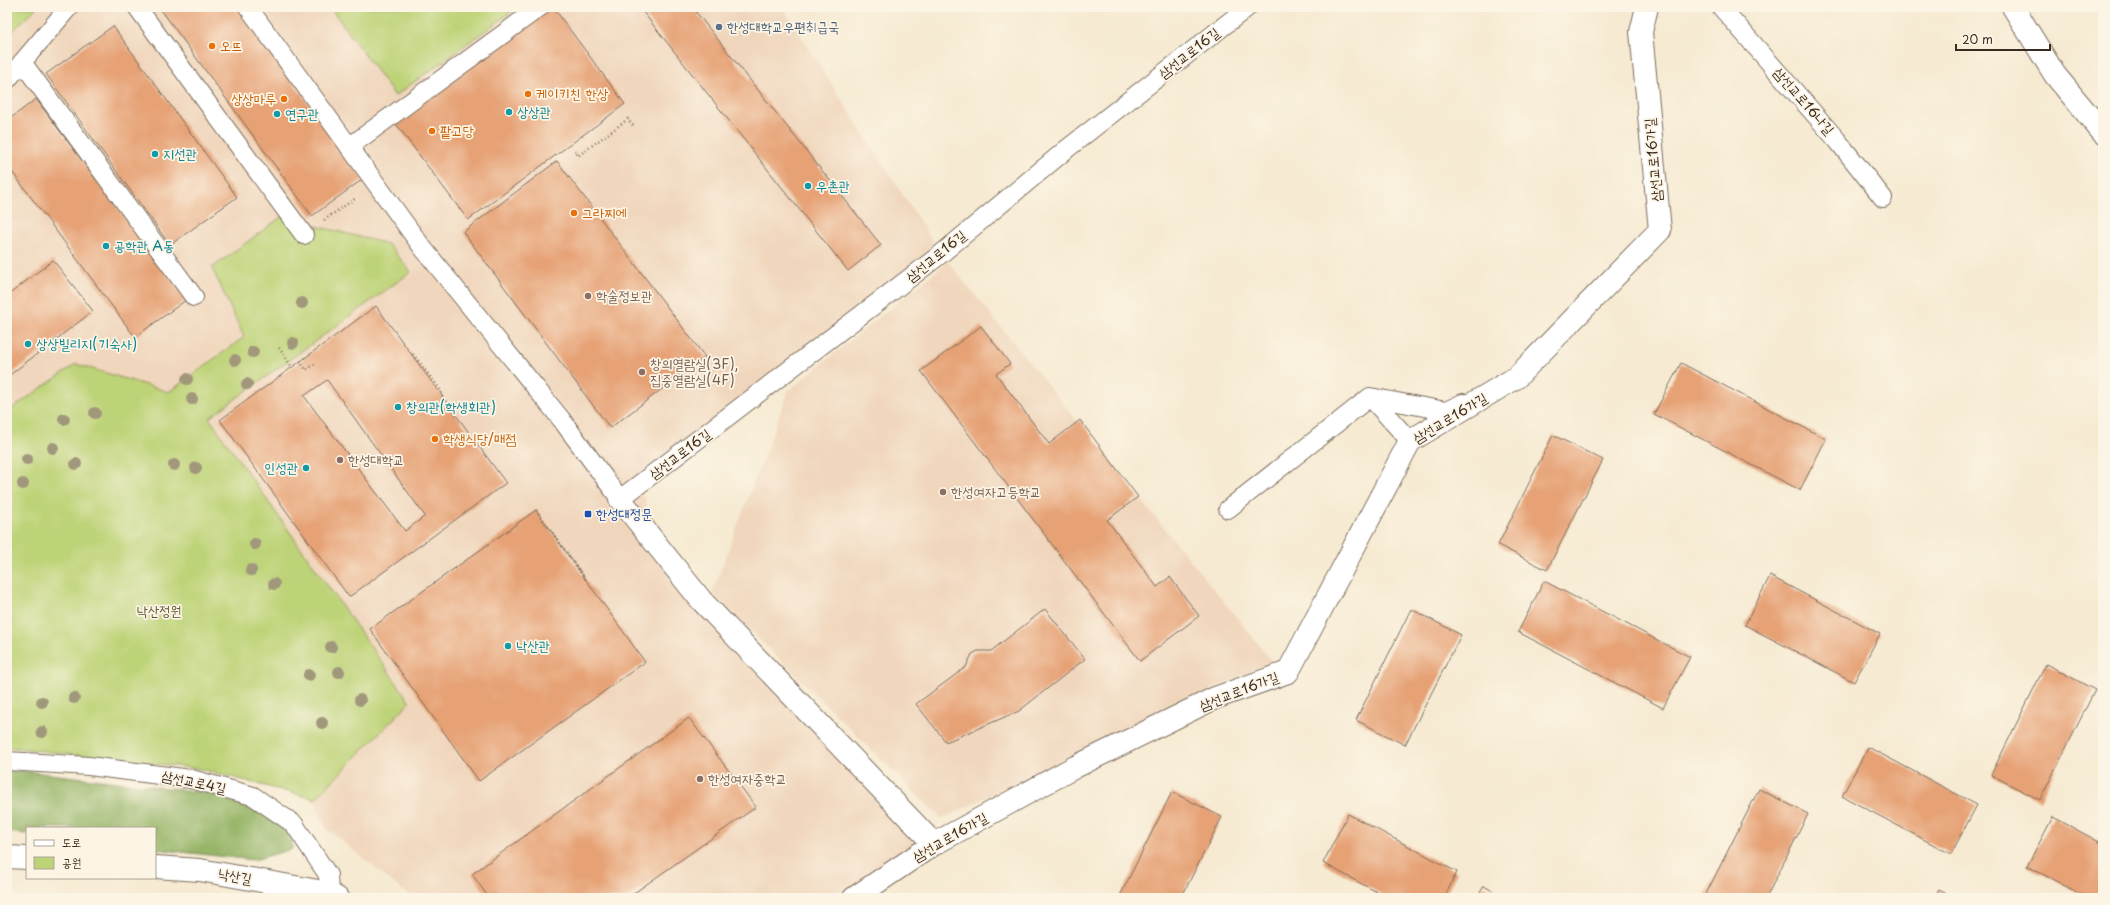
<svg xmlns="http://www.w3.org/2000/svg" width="2110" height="905" viewBox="0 0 2110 905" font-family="'Playpen Sans','Poor Story',sans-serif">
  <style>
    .built { fill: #f0d6bc }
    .green { fill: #bdd377; stroke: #7c7e4a }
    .forest { fill: #96b568; stroke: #687043 }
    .building { fill: #e6a175; fill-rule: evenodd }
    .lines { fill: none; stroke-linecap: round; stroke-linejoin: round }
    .service-casing { stroke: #7c6d5d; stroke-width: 20 }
    .minor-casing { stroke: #7c6d5d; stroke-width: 24 }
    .path { stroke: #7c6d5d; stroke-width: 2.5; stroke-dasharray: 1 3; stroke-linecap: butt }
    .service { stroke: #fff; stroke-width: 18 }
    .minor { stroke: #fff; stroke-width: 22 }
    .tree { fill: #a1987b }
    .service-dot { fill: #5c6f8a; stroke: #fcf5e5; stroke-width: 1.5 }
    .food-dot { fill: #e8710a; stroke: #fcf5e5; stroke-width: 1.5 }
    .culture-dot { fill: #0f9aa8; stroke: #fcf5e5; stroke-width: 1.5 }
    .education-dot { fill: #8d6e63; stroke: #fcf5e5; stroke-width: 1.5 }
    .transit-dot { fill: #1a4fb4; stroke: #fcf5e5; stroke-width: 1.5 }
    .labels { text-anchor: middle; stroke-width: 3.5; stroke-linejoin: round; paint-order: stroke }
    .service-label { font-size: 14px; fill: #4e5e75; stroke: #fcf5e5; text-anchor: start }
    .food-label { font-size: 14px; fill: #c56008; stroke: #fcf5e5; text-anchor: start }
    .street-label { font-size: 14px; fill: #3b2a1e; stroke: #fcf5e5 }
    .culture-label { font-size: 14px; fill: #0d838f; stroke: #fcf5e5; text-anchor: start }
    .education-label { font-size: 14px; fill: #785e54; stroke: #fcf5e5; text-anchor: start }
    .transit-label { font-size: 14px; fill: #164399; stroke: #fcf5e5; text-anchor: start }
    .park-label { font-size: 14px; fill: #5c5434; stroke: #fcf5e5 }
  </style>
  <rect width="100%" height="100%" fill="#fcf5e5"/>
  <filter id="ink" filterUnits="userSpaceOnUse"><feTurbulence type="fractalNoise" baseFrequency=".025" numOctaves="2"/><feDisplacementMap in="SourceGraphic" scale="8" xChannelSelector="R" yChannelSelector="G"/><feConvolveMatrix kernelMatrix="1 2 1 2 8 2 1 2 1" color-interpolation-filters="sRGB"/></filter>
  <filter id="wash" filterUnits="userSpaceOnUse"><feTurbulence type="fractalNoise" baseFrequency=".012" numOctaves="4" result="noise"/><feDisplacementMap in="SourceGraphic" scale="16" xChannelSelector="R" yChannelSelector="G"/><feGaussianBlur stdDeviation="0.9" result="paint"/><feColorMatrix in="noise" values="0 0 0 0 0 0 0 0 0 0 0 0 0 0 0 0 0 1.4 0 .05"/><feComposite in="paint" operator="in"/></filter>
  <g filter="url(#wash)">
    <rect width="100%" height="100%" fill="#f6ead2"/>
    <path class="built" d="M7,7H782L941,254L639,491L645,499L650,536L934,844L846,898H412L326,828L310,790L201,763L7,737Z
      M948,262L1272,661L942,819L712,593L789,390Z"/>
    <path class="green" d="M7,7H37L10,34L7,31Z
      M330,7H518L395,96Z
      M281,217L388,244L411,272L209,418L410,702L315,799L201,769L7,747V412L76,364L169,392L244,337L212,268Z"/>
    <path class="forest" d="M7,769L209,793L262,813L282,825L292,841V849L254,860L155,849V828H27V834L7,832Z"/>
    <g id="blocks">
      <path class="building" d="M159,7H238L363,179L312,216Z
        M545,7H553L625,104L468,220L393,120Z
        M639,7H692L881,245L848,271Z
        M113,26L237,197L170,245L46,74Z
        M36,99L186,300L135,337L7,165V121Z
        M557,161L705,357L610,428L463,232Z
        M53,260L93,311L7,377V296Z
        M376,306L506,483L349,597L220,420ZM327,380L425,516L405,531L304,396Z
        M981,326L1010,364L996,374L1049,444L1080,420L1138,497L1107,520L1157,587L1170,577L1199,616L1140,661L921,371Z
        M1681,363L1826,439L1800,490L1654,414Z
        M1553,435L1603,460L1547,570L1498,545Z
        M536,510L645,662L479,781L370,629Z
        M1770,576L1880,634L1854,682L1745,625Z
        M1544,581L1690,657L1663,708L1518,632Z
        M1045,609L1085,659L1019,711L946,742L916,704L966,667L972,654L978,651H991Z
        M1411,609L1461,635L1405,745L1356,720Z
        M2046,664L2095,690L2040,800L1991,775Z
        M689,718L756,807L627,898H489L472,874Z
        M1868,747L1977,805L1951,854L1842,796Z
        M1759,789L1808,814L1766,898H1704Z
        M1172,792L1222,817L1181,898H1119Z
        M1348,814L1457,872L1444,898H1388L1323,863Z
        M2053,817L2103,844V898H2088L2027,866Z
        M1484,886L1505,898H1477Z
        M1939,890L1955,898H1935Z"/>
    </g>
  </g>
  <g filter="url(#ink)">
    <use href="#blocks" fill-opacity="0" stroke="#7c6d5d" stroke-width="1"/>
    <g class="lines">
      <defs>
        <path id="service" d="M137,7L304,235
          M248,7L422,247L561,419L620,499L941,254L1068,148L1248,7
          M1721,7L1837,140L1883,198
          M22,62L194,297
          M7,80L69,7
          M349,147L540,7
          M1370,397L1410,441
          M1228,509L1370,397L1446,411L1463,403
          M7,761L89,766L191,779L253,796L294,824L328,875L329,893"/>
        <path id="minor" d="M2013,7L2055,75L2103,133
          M620,499L701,600L934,844
          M7,857L27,858
          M155,867L200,870L329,893L337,898
          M854,898L934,844L1075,767L1215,698L1288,672L1410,441L1517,377L1660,230L1641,32L1647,7"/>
      </defs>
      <use href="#service" class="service-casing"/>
      <use href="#minor" class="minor-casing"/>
      <path class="path" d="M575,150L578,156L628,119L633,126
        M324,220L356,198
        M279,348L292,367
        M413,354L442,392L440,394
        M300,361L306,370L315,364
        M536,510L586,580"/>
      <use href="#service" class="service"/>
      <use href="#minor" class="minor"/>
    </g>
    <g class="tree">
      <circle cx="302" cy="303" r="6"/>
      <circle cx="293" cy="343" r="6"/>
      <circle cx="253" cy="352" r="6"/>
      <circle cx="235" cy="360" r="6"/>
      <circle cx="187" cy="379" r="6"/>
      <circle cx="247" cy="384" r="6"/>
      <circle cx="192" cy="399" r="6"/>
      <circle cx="95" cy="413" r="6"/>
      <circle cx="64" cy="419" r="6"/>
      <circle cx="53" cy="448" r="6"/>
      <circle cx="27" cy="459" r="6"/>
      <circle cx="76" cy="464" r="6"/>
      <circle cx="174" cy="465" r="6"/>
      <circle cx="196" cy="468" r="6"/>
      <circle cx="23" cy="484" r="6"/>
      <circle cx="255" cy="544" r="6"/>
      <circle cx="251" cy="570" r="6"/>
      <circle cx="274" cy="584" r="6"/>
      <circle cx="331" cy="647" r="6"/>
      <circle cx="339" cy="672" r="6"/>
      <circle cx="309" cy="675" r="6"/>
      <circle cx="74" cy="698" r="6"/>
      <circle cx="360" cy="700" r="6"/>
      <circle cx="42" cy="702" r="6"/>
      <circle cx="322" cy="723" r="6"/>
      <circle cx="42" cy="732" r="6"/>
    </g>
  </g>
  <circle class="service-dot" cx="719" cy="27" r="4"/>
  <g class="food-dot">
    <circle cx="212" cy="46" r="4"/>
    <circle cx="528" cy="94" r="4"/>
    <circle cx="284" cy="99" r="4"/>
    <circle cx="432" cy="131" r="4"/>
    <circle cx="574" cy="213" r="4"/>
    <circle cx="435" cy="439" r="4"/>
  </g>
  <g class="culture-dot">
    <circle cx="509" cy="112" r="4"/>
    <circle cx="277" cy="114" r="4"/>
    <circle cx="155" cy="154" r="4"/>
    <circle cx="808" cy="186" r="4"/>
    <circle cx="106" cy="246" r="4"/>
    <circle cx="28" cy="344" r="4"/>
    <circle cx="398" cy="407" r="4"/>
    <circle cx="306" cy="468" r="4"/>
    <circle cx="508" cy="646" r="4"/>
  </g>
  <g class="education-dot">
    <circle cx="588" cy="296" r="4"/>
    <circle cx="642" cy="372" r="4"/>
    <circle cx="340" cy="460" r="4"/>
    <circle cx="943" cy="492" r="4"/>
    <circle cx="700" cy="779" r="4"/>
  </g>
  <rect class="transit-dot" x="584" y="510" width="8" height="8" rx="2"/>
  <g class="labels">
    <g class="service-label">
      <text x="727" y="32">한성대학교우편취급국</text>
    </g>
    <g class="food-label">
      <text x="220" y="51">오뜨</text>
      <text x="536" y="99">케이키친 한상</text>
      <text x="276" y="104" text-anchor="end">상상마루</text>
      <text x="440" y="136">팥고당</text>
      <text x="582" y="218">그라찌에</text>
      <text x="443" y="444">학생식당/매점</text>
    </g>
    <g class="street-label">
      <text transform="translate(1189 53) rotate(-38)" y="5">삼선교로16길</text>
      <text transform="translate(1804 101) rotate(49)" y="5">삼선교로16나길</text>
      <text transform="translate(1653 160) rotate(-95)" y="5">삼선교로16가길</text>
      <text transform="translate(936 256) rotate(-39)" y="5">삼선교로16길</text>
      <text transform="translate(1450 418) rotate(-31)" y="5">삼선교로16가길</text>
      <text transform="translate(680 454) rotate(-37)" y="5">삼선교로16길</text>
      <text transform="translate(1239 691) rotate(-21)" y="5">삼선교로16가길</text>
      <text transform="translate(194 782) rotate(12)" y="5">삼선교로4길</text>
      <text transform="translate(950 837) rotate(-30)" y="5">삼선교로16가길</text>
      <text transform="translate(235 876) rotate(10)" y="5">낙산길</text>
    </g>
    <g class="culture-label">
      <text x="517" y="117">상상관</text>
      <text x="285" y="119">연구관</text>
      <text x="163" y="159">지선관</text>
      <text x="816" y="191">우촌관</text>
      <text x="114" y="251">공학관 A동</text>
      <text x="36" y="349">상상빌리지(기숙사)</text>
      <text x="406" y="412">창의관(학생회관)</text>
      <text x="298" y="473" text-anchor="end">인성관</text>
      <text x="516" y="651">낙산관</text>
    </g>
    <g class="education-label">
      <text x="596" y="301">학술정보관</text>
      <text x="650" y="369">창의열람실(3F),<tspan x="650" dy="16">집중열람실(4F)</tspan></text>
      <text x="348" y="465">한성대학교</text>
      <text x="951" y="497">한성여자고등학교</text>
      <text x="708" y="784">한성여자중학교</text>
    </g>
    <g class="transit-label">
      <text x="596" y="519">한성대정문</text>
    </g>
    <g class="park-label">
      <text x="159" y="616">낙산정원</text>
    </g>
  </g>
  <rect width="2110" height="905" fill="none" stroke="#fcf5e5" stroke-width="24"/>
  <rect x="26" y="827" width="130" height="52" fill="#fcf5e5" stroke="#afa495"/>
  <rect x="34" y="840" width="20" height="6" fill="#ffffff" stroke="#afa495"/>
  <text x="62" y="847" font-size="12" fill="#3b2a1e">도로</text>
  <rect x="34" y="857" width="20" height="12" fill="#bdd377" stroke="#afa495"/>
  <text x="62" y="867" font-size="12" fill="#3b2a1e">공원</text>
  <path d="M1956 44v6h94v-6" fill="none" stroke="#3b2a1e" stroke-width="2"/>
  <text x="1962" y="44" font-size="12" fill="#3b2a1e" stroke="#fcf5e5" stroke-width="3" paint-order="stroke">20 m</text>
</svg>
